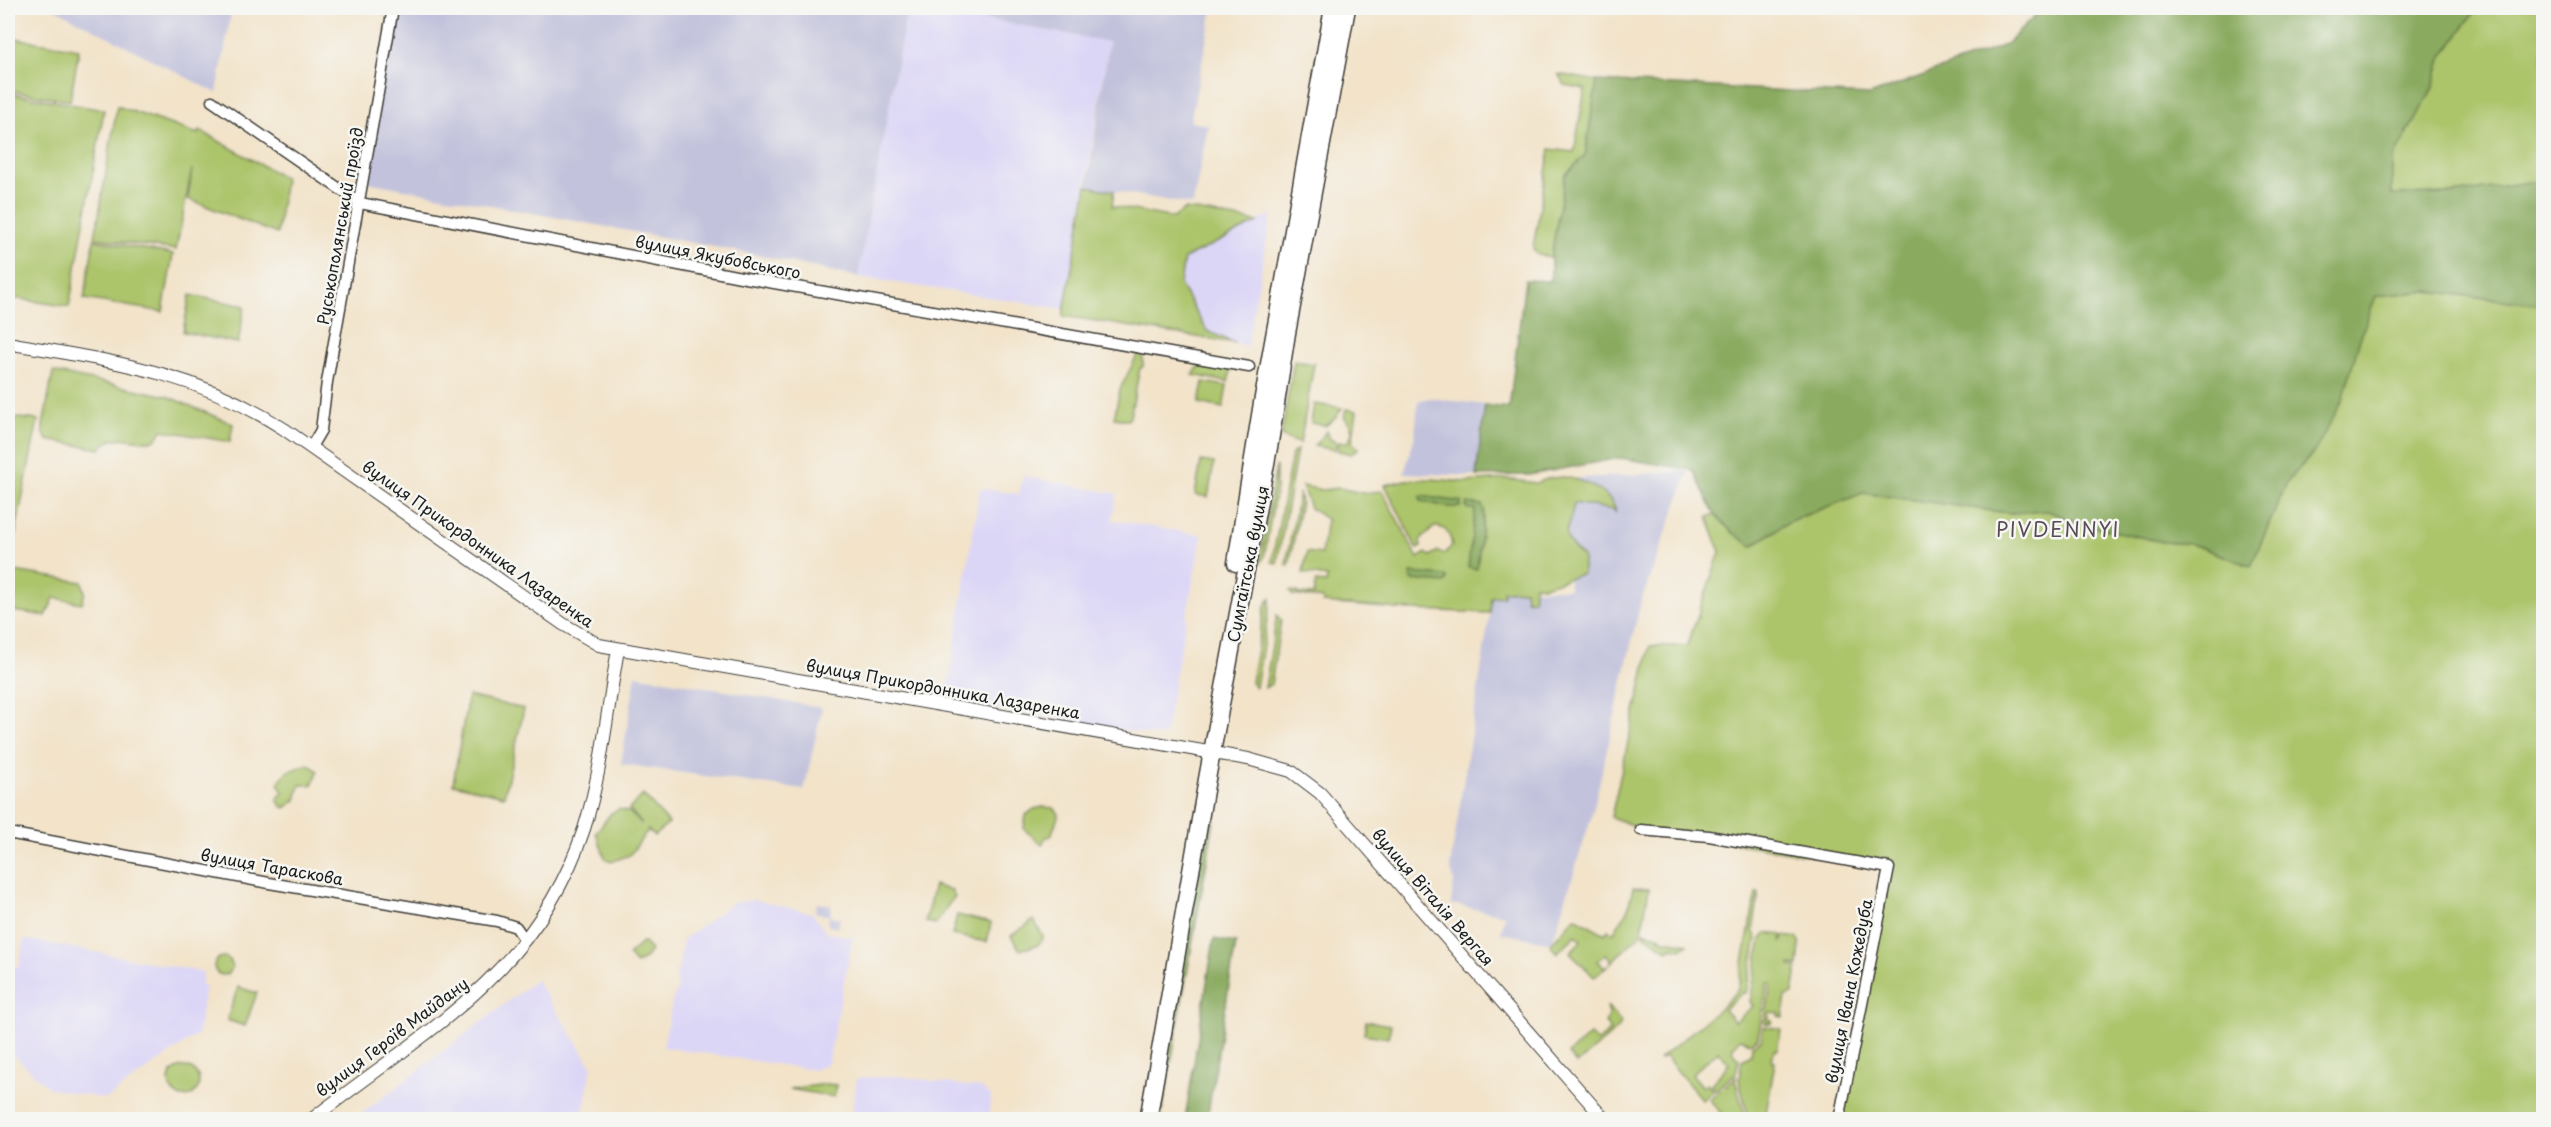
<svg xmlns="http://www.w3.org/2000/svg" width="2551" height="1127" viewBox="0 0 2551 1127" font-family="'Playpen Sans',sans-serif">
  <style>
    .built { fill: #dcd6f6 }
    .industrial { fill: #c2c2dc }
    .green { fill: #acc46a; stroke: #647043; stroke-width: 1.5 }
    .forest { fill: #89aa5e; stroke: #52633d; stroke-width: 1.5 }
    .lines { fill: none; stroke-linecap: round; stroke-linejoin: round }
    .minor-casing { stroke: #3c3a36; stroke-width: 13 }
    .tertiary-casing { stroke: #3c3a36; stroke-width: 14 }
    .primary-casing { stroke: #3c3a36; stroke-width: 19 }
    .minor { stroke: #fff; stroke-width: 10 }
    .tertiary { stroke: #fff; stroke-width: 12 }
    .primary { stroke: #fff; stroke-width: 16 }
    .labels { text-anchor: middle; stroke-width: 5; stroke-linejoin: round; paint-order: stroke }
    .street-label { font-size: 16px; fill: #1c1c1c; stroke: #f6f6f2 }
    .quarter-label { font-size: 20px; letter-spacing: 1.5px; fill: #5a4b58; stroke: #f6f6f2 }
  </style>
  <rect width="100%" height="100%" fill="#f6f6f2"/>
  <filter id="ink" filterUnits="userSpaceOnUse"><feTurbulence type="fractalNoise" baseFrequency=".0167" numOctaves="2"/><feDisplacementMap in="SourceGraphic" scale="12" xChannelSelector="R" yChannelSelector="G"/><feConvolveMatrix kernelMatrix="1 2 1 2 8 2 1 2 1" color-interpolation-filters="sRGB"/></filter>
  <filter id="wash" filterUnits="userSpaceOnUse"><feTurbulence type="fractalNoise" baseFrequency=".008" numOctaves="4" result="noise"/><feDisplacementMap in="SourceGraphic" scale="24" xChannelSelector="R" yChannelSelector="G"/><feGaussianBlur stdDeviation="1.35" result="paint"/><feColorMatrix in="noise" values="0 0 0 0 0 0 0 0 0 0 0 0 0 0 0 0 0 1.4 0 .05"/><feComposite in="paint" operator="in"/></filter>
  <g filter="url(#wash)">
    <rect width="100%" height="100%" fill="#f2e3c9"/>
    <path class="built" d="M907,8H926L1109,42L1065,309L858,277Z
      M1272,214L1247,346L1235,343L1207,331L1180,284L1184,259Z
      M1023,476L1117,494L1112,520L1202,535L1164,737L946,700L980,488L1019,494Z
      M754,900L812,913L827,933L853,937L828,1063L814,1070L663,1047L673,998L678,988L676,980L683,940L732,903Z
      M24,939L203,972L201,985L205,986L198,1034L106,1099L49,1088L8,1050V965L19,967Z
      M536,980L592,1066L583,1114L564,1111L562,1120L355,1119Z
      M899,1076L981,1088L991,1096L988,1119H851L857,1078Z"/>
    <path class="industrial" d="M53,8H232L217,93L197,83Z
      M396,8H907L858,277L757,255L362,181Z
      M926,8H1213L1190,122L1208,125L1193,205L1087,186L1109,42Z
      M1430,398L1485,405L1476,476L1404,473L1415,435L1418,401Z
      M1689,471L1641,601L1592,815L1552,943L1501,933L1505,915L1451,904L1454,881L1450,867L1490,613L1492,589H1569L1567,479Z
      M636,675L822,708L804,790L621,764Z
      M817,903L831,905L830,916L840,918L838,928L828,926L829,916L815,912Z"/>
    <path class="green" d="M2477,8H2543V184L2529,182L2454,194L2392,195L2391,160L2432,90L2441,59Z
      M8,37L79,49L70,101L8,90Z
      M1558,74L1597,81L1585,155L1565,175L1551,257L1538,255L1533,248L1550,149L1574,152L1585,89L1565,85Z
      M8,93L104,110L69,307L8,297Z
      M117,106L198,134L199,130L285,178L277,234L188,199L192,169L176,250L95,238Z
      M1087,186L1114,191L1112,206L1173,218L1186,209L1258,222L1184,259L1180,284L1207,331L1235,343L1063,316Z
      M94,240L173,254L163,312L84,299Z
      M2428,291L2543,305V1119H1839L1889,868L1639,828L1611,817L1650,646H1687L1720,552L1708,517L1715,515L1732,532L1752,546L1790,521L1863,493L2009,513L2048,511L2082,524L2163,542L2191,544L2251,566L2287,482L2314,452L2376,296Z
      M190,295L245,306L238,343L183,332Z
      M1139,352L1143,353V367L1140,368L1130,417L1128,420L1114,418L1120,389Z
      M1294,361L1314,364L1300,444L1281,436Z
      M1201,363L1231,369L1228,382L1193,375Z
      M53,372L167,396L233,424L230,442L162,430C152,457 120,423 100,449L47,440L43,432V426Z
      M1203,382L1227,386L1223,408L1199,403Z
      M1314,404L1342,408L1336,417L1326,426L1311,423Z
      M1346,409L1357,411L1352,443L1359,448L1351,454L1338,451L1339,442H1347C1355,433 1353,426 1344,417Z
      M8,417L38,420L8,570L82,582L85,592L82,603L54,598L46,616L8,610Z
      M1327,431L1330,439L1337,443L1335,450L1314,446Z
      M1297,450L1277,563L1272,562L1292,454Z
      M1201,461L1214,463L1208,497L1195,495Z
      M1276,466V488L1264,558L1259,564Z
      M1564,477C1583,480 1613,492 1616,513L1614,510L1574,503C1570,532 1555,533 1583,557V574L1544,586L1535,585L1533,600L1526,599L1525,590L1503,591V596L1491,597L1490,613L1412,610L1323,603V599L1292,595L1290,591L1298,592V594L1314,595L1316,582L1326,583L1327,577L1303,573L1307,552L1321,554L1327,520L1310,508L1302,486L1322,490L1339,488L1362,493L1382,491L1418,558L1426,553L1430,556L1438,551L1445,554L1452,545C1450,535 1447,526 1434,527L1420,541L1421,547L1417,549L1385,485L1405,480L1432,479L1465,482L1507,479L1536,483L1550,478Z
      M1299,493L1301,502L1289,565L1286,564Z
      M1271,597L1256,687L1251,682L1265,606Z
      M1277,615L1281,620L1271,684L1265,688Z
      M468,696L524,709L504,796L453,784Z
      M308,764L318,771L312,785H300L296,800L285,808L281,806L277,799L283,792L278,783L287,772Z
      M643,795L669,823L654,836L648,830L630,855L611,862L605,858L596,833L611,813L619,809L629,812L642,824L629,809Z
      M1043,807L1054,808L1059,814L1051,836L1045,838L1042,845L1024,829L1026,815L1034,809Z
      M934,885L952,891L955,897C945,906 944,916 935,924L925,922Z
      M1633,888L1649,889L1641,934L1609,964L1612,960L1606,954L1598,961L1604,967L1608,965L1594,977L1570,952L1581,941L1576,935L1557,953L1550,945L1575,917L1605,934L1608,930L1613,933L1627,912Z
      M1756,893H1759L1753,931L1757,938L1746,993H1742L1724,1010L1735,1022L1753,1006L1750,1002L1761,939L1766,933L1782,935L1781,943L1784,936L1797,938L1800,942L1798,966L1790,964V966L1797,968L1793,994L1786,996L1783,1017L1778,1016L1779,1013L1770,1012L1768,1020L1772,1021L1771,1024L1764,1023L1771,984L1768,983L1758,1038L1750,1043L1740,1039L1732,1048L1734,1055L1739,1059L1736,1073L1715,1090L1711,1084L1729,1064L1718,1051L1692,1074L1703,1087L1707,1084L1713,1091L1702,1100L1666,1057L1659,1059L1723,1006L1738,989Z
      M957,915L991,923L987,942L952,935Z
      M1034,920L1043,937L1038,945L1020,950L1011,936Z
      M1644,932L1661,937L1660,939L1688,944L1681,949L1673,947L1667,950L1643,934Z
      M643,942L651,950L645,959L636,964L628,955Z
      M214 966a9 9 0 1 1 18 0a9 9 0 1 1-18 0Z
      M238,987L257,993L245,1026L227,1020Z
      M1607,1006L1621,1022L1619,1027L1577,1064L1568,1054L1590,1035L1597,1042L1611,1030L1605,1023L1609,1014Z
      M1366,1021L1391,1025L1388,1038L1364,1034Z
      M1763,1026L1781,1029L1777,1050H1774L1772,1061L1775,1062L1765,1119H1749L1739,1080L1742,1060L1751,1055L1752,1045L1761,1040Z
      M169 1082a15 15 0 1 1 30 0a15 15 0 1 1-30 0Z
      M1736,1077L1735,1080L1746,1119H1726L1709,1099Z
      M826,1084L836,1085L834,1097L790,1089Z"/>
    <path class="forest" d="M2035,8H2477L2441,59L2432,90L2392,160V195L2454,194L2529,182L2543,184V305L2428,291L2376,296L2360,338L2343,400L2314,452L2287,482L2251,566L2192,544L2163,542L2082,524L2048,511L2009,513L1863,493L1790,521L1752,546L1732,532L1715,515L1693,470L1620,458L1529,475L1476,476L1485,405L1509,408L1525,280L1551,281V257L1565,175L1585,155L1597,81L1870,95L2005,45L2035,16Z
      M1422,496L1461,502V507H1447L1421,501L1420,497Z
      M1467,503L1482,505L1484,510L1477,569L1468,567L1475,509H1468L1466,506Z
      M1411,573L1446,576L1447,579L1445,583L1411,580Z
      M1214,776L1222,777L1161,1119L1152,1120Z
      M1214,939L1236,943L1207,1119H1185Z"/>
  </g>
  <g filter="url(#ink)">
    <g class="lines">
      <defs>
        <path id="minor" d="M212,101L360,203L746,278L1249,367
          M311,447L321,430L327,382L393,8
          M1641,830L1709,836L1889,868L1839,1120
          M8,833L269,883L497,921L516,927L525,940"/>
        <path id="tertiary" d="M8,343C110,361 195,371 284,429L563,624L599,645L1248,759L1291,771L1320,793L1605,1120
          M311,1120C424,1031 536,975 584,829C602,772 607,709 618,650"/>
        <path id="primary" d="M1236,563L1262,403L1333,8
          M1148,1120L1207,779L1270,442L1287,333L1347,8"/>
      </defs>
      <use href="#minor" class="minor-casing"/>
      <use href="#tertiary" class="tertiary-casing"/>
      <use href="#primary" class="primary-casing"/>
      <use href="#minor" class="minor"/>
      <use href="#tertiary" class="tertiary"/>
      <use href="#primary" class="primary"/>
    </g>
  </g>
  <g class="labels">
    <g class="street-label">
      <text transform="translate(340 226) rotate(-80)" y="6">Руськополянський проїзд</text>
      <text transform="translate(718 257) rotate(11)" y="6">вулиця Якубовського</text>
      <text transform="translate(478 544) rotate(35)" y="6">вулиця Прикордонника Лазаренка</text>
      <text transform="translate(1248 564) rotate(-79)" y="6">Сумгаїтська вулиця</text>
      <text transform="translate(943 689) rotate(10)" y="6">вулиця Прикордонника Лазаренка</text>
      <text transform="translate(272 867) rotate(10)" y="6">вулиця Тараскова</text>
      <text transform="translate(1433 897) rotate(49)" y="6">вулиця Віталія Вергая</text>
      <text transform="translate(1849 991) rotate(-79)" y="6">вулиця Івана Кожедуба</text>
      <text transform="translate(392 1037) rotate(-37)" y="6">вулиця Героїв Майдану</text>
    </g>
    <g class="quarter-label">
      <text x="2058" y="537">PIVDENNYI</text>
    </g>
  </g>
  <rect width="2551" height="1127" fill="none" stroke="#f6f6f2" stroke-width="30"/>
</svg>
